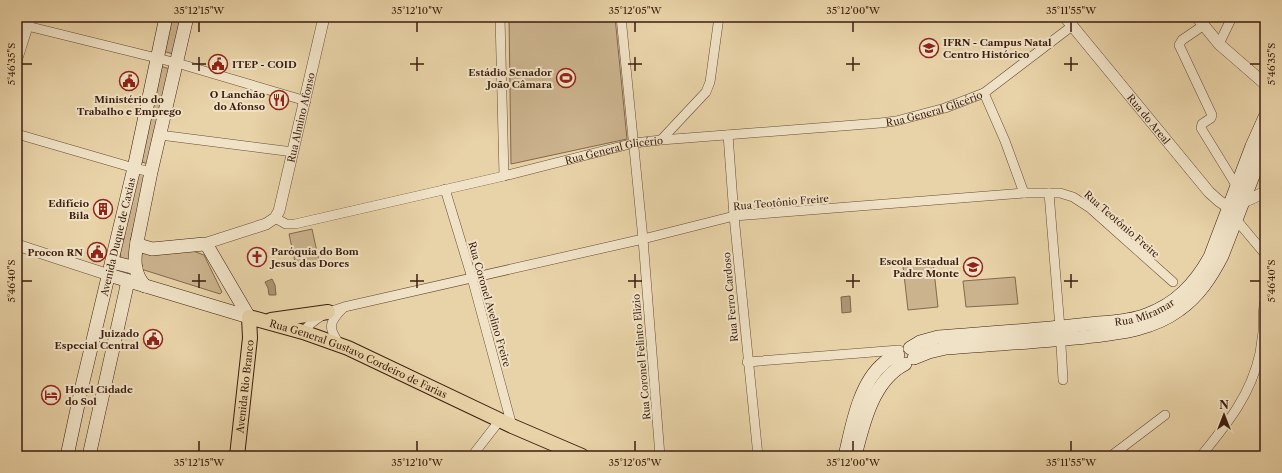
<svg xmlns="http://www.w3.org/2000/svg" width="1282" height="473" viewBox="0 0 1282 473" font-family="'Libre Caslon Text',serif">
  <style>
    .green { fill: #cbb38d; stroke: #84684e }
    .water { fill: #ae9573; stroke: #80654b }
    .lines { fill: none; stroke-linecap: round; stroke-linejoin: round }
    .minor-casing { stroke: #674b35; stroke-width: 10 }
    .tertiary-casing { stroke: #674b35; stroke-width: 12 }
    .secondary-casing { stroke: #3c1e0f; stroke-width: 14 }
    .primary-casing { stroke: #3c1e0f; stroke-width: 16 }
    .minor { stroke: #f0e2c6; stroke-width: 9 }
    .tertiary { stroke: #f0e2c6; stroke-width: 11 }
    .secondary { stroke: #f0e2c6; stroke-width: 13 }
    .primary { stroke: #e8d2a7; stroke-width: 14 }
    .ticks { fill: none; stroke: #3c1e0f; stroke-width: 1.5 }
    .labels { text-anchor: middle; stroke-width: 4; stroke-linejoin: round; paint-order: stroke }
    .poi-label { font-size: 10px; font-weight: bold; fill: #3c1e0f; stroke: #f0e2c6; text-anchor: end }
    .street-label { font-size: 10px; fill: #3c1e0f; stroke: #f0e2c6 }
    .neatline { fill: none; stroke: #3c1e0f; stroke-width: 1.5 }
    .ticks-label { font-size: 10px; text-anchor: middle; fill: #3c1e0f }
  </style>
  <rect width="100%" height="100%" fill="#e8d2a7"/>
  <filter id="stains"><feTurbulence type="fractalNoise" baseFrequency=".005" numOctaves="4"/><feColorMatrix values="0 0 0 0 .2 0 0 0 0 .09 0 0 0 0 .02 0 0 0 .5 -.17"/></filter>
  <radialGradient id="worn" r=".72"><stop offset=".6" stop-color="#630" stop-opacity="0"/><stop offset="1" stop-color="#630" stop-opacity=".3"/></radialGradient>
  <path class="green" d="M171,17H181L173,54L163,51Z
    M379,17H409V21H379Z
    M509,17H615L627,139L511,164Z
    M160,66L170,69L148,164L139,161Z
    M140,172L145,176V180L130,242L139,250H190L204,255L222,292L220,294L122,263L120,254L133,177Z
    M312,229L319,261L296,266L289,234Z
    M933,262L938,307L908,310L903,266Z
    M1015,277L1018,304L966,307L963,281Z"/>
  <path class="water" d="M272,279L275,285L276,295H269L268,288L265,282Z
    M850,296L851,312L842,313L841,297Z"/>
  <g class="lines">
    <defs>
      <g id="minor">
        <path d="M500,17L504,176"/>
        <path d="M621,17L643,239L660,456"/>
        <path d="M1204,25L1182,40L1179,45L1212,115L1211,118L1202,124L1201,128L1236,185"/>
        <path d="M27,26L177,63L306,101"/>
        <path d="M1219,44L1232,17"/>
        <path d="M984,93L1005,141L1024,193"/>
        <path d="M17,134L134,168L151,172"/>
        <path d="M160,135L293,152"/>
        <path d="M728,135L734,216L758,456"/>
        <path d="M661,140L706,92L710,82L719,17"/>
        <path d="M445,189L472,278L512,426"/>
        <path d="M1049,193L1060,328L1063,380"/>
        <path d="M1234,217L1265,254"/>
        <path id="s1" d="M275,218L286,224H295L504,176L634,143L661,140L880,123L896,121L945,108L984,93L1072,26"/>
        <path d="M303,332C314,318 327,312 344,307L643,239L734,216L1024,193H1060L1073,197L1090,208L1173,282"/>
        <path d="M340,345C328,328 328,323 343,308"/>
        <path d="M747,362L899,350"/>
        <path d="M472,456L500,420"/>
        <path d="M1111,456L1165,415"/>
        <path d="M1201,456C1227,424 1251,395 1260,353C1261,346 1262,339 1263,332C1264,321 1262,311 1265,301"/>
      </g>
      <g id="tertiary">
        <path id="s2" d="M1065,17L1209,192L1219,201L1228,207C1241,204 1253,198 1265,192"/>
        <path d="M1197,17L1219,44L1265,84"/>
        <path d="M17,58L30,17"/>
        <path id="s3" d="M204,244L266,224L275,218L279,211L324,17"/>
        <path d="M17,245L109,275"/>
      </g>
      <g id="secondary">
        <path d="M187,17L151,172L137,242L142,246L152,249L204,244L208,247L249,317"/>
        <path d="M137,242C134,259 133,273 145,286"/>
        <path d="M112,262L136,268"/>
        <path d="M109,275L249,317"/>
        <path id="s4" d="M910,348L920,342L938,337C988,333 1039,330 1089,324C1108,322 1129,322 1146,315C1176,304 1195,284 1210,257L1252,146L1265,117"/>
        <path d="M914,358L929,352L946,348C993,344 1040,342 1086,337C1119,333 1152,330 1179,310C1199,296 1211,277 1222,256L1265,145"/>
        <path id="s5" d="M67,456L82,386L134,168L166,17"/>
        <path d="M89,456L128,281"/>
        <path d="M845,456C852,426 859,383 884,363C887,359 893,358 898,355"/>
        <path d="M855,456C863,424 873,380 905,364"/>
      </g>
      <g id="primary">
        <path d="M271,320L328,312"/>
        <path id="s6" d="M237,456L250,338L249,317L303,332L348,348L512,426L582,456"/>
      </g>
    </defs>
    <use href="#minor" class="minor-casing"/>
    <use href="#tertiary" class="tertiary-casing"/>
    <use href="#secondary" class="secondary-casing"/>
    <use href="#primary" class="primary-casing"/>
    <use href="#minor" class="minor"/>
    <use href="#tertiary" class="tertiary"/>
    <use href="#secondary" class="secondary"/>
    <use href="#primary" class="primary"/>
  </g>
  <path class="ticks" d="M199,22V32M417,22V32M635,22V32M853,22V32M1071,22V32M199,57V71M417,57V71M635,57V71M853,57V71M1071,57V71M22,64H32M192,64H206M410,64H424M628,64H642M846,64H860M1064,64H1078M1250,64H1260M199,274V288M417,274V288M635,274V288M853,274V288M1071,274V288M22,281H32M192,281H206M410,281H424M628,281H642M846,281H860M1064,281H1078M1250,281H1260M199,441V451M417,441V451M635,441V451M853,441V451M1071,441V451"/>
  <defs>
    <symbol id="university-ring" viewBox="-11 -11 22 22"><circle r="9.5" fill="#f0e2c6" stroke="#8f2418" stroke-width="1.5"/><path d="M0-5L7-2L0 1L-7-2ZM-4 1L0 2.5L4 1V4Q0 6-4 4Z" fill="#8f2418"/></symbol>
    <symbol id="civic-ring" viewBox="-11 -11 22 22"><circle r="9.5" fill="#f0e2c6" stroke="#8f2418" stroke-width="1.5"/><path d="M-.6-6.5H3V-4.5H.6V-3L4-1V1h2V6H-6V1h2V-1L-.6-3ZM-1.2 2.5V6h2.4V2.5Z" fill="#8f2418"/></symbol>
    <symbol id="stadium-ring" viewBox="-11 -11 22 22"><circle r="9.5" fill="#f0e2c6" stroke="#8f2418" stroke-width="1.5"/><path d="M0-5a6.5 5 0 1 0 0 10a6.5 5 0 1 0 0-10ZM-3.5-1.8h7v3.6h-7Z" fill="#8f2418"/></symbol>
    <symbol id="restaurant-ring" viewBox="-11 -11 22 22"><circle r="9.5" fill="#f0e2c6" stroke="#8f2418" stroke-width="1.5"/><path d="M-5-6h1v4h1v-4h1v4h1v-4h1v5L-1.5 .5V6h-2V.5L-5-1ZM5-6V6H3V1.5H1.5Q1.5-4 5-6Z" fill="#8f2418"/></symbol>
    <symbol id="building-ring" viewBox="-11 -11 22 22"><circle r="9.5" fill="#f0e2c6" stroke="#8f2418" stroke-width="1.5"/><path d="M-4-6H4V6H1V3H-1V6H-4ZM-2.5-4.3h1.7v1.8h-1.7ZM.8-4.3h1.7v1.8H.8ZM-2.5-1h1.7V.8h-1.7ZM.8-1h1.7V.8H.8Z" fill="#8f2418"/></symbol>
    <symbol id="church-ring" viewBox="-11 -11 22 22"><circle r="9.5" fill="#f0e2c6" stroke="#8f2418" stroke-width="1.5"/><path d="M-1.2-6h2.4v3.5h3.3v2.4h-3.3V6h-2.4V-.1h-3.3v-2.4h3.3Z" fill="#8f2418"/></symbol>
    <symbol id="school-ring" viewBox="-11 -11 22 22"><circle r="9.5" fill="#f0e2c6" stroke="#8f2418" stroke-width="1.5"/><path d="M0-5L7-2L0 1L-7-2ZM-4 1L0 2.5L4 1V4Q0 6-4 4Z" fill="#8f2418"/></symbol>
    <symbol id="hotel-ring" viewBox="-11 -11 22 22"><circle r="9.5" fill="#f0e2c6" stroke="#8f2418" stroke-width="1.5"/><path d="M-6-4.5h1.5V1H6V5H4.5V3h-9V5H-6ZM-4 0a1.8 1.8 0 1 1 3.6 0ZM.5 0V-2.5h3Q6-2.5 6 0Z" fill="#8f2418"/></symbol>
  </defs>
  <g fill-rule="evenodd">
    <use href="#university-ring" x="918" y="37" width="22" height="22"/>
    <use href="#civic-ring" x="207" y="53" width="22" height="22"/>
    <use href="#stadium-ring" x="555" y="67" width="22" height="22"/>
    <use href="#civic-ring" x="118" y="70" width="22" height="22"/>
    <use href="#restaurant-ring" x="268" y="89" width="22" height="22"/>
    <use href="#building-ring" x="92" y="198" width="22" height="22"/>
    <use href="#civic-ring" x="86" y="241" width="22" height="22"/>
    <use href="#church-ring" x="246" y="246" width="22" height="22"/>
    <use href="#school-ring" x="962" y="256" width="22" height="22"/>
    <use href="#civic-ring" x="142" y="328" width="22" height="22"/>
    <use href="#hotel-ring" x="40" y="384" width="22" height="22"/>
  </g>
  <g class="labels">
    <g class="poi-label">
      <text x="943" y="46" text-anchor="start">IFRN - Campus Natal<tspan x="943" dy="12">Centro Histórico</tspan></text>
      <text x="232" y="68" text-anchor="start">ITEP - COID</text>
      <text x="552" y="76">Estádio Senador<tspan x="552" dy="12">João Câmara</tspan></text>
      <text x="265" y="98">O Lanchão<tspan x="265" dy="12">do Afonso</tspan></text>
      <text x="129" y="103" text-anchor="middle">Ministério do<tspan x="129" dy="12">Trabalho e Emprego</tspan></text>
      <text x="89" y="207">Edifício<tspan x="89" dy="12">Bila</tspan></text>
      <text x="271" y="255" text-anchor="start">Paróquia do Bom<tspan x="271" dy="12">Jesus das Dores</tspan></text>
      <text x="83" y="256">Procon RN</text>
      <text x="959" y="265">Escola Estadual<tspan x="959" dy="12">Padre Monte</tspan></text>
      <text x="139" y="337">Juizado<tspan x="139" dy="12">Especial Central</tspan></text>
      <text x="65" y="393" text-anchor="start">Hotel Cidade<tspan x="65" dy="12">do Sol</tspan></text>
    </g>
    <g class="street-label">
      <text dy="4" stroke="none"><textPath href="#s1" startOffset="673">Rua General Glicério</textPath></text>
      <text dy="4" stroke="none"><textPath href="#s3" startOffset="180">Rua Almino Afonso</textPath></text>
      <text dy="4" stroke="none"><textPath href="#s2" startOffset="132">Rua do Areal</textPath></text>
      <text dy="4" stroke="none"><textPath href="#s1" startOffset="349">Rua General Glicério</textPath></text>
      <text transform="translate(781 202) rotate(-5)" y="4">Rua Teotônio Freire</text>
      <text transform="translate(1122 224) rotate(41)" y="4">Rua Teotônio Freire</text>
      <text dy="4" stroke="none"><textPath href="#s5" startOffset="225">Avenida Duque de Caxias</textPath></text>
      <text transform="translate(730 297) rotate(-95)" y="4">Rua Ferro Cardoso</text>
      <text transform="translate(490 304) rotate(74)" y="4">Rua Coronel Avelino Freire</text>
      <text dy="4" stroke="none"><textPath href="#s4" startOffset="239">Rua Miramar</textPath></text>
      <text transform="translate(641 357) rotate(-95)" y="4">Rua Coronel Felinto Elizio</text>
      <text dy="4" stroke="none"><textPath href="#s6" startOffset="257">Rua General Gustavo Cordeiro de Farias</textPath></text>
      <text dy="4" stroke="none"><textPath href="#s6" startOffset="70">Avenida Rio Branco</textPath></text>
    </g>
  </g>
  <rect width="1282" height="473" fill="none" stroke="#e8d2a7" stroke-width="44"/>
  <g transform="translate(1224 415)" stroke="#f0e2c6" stroke-width="3" paint-order="stroke">
  <path d="M0-3L7 15L0 10L-7 15Z" fill="#3c1e0f"/>
  <text y="-6" font-size="11" font-weight="bold" text-anchor="middle" fill="#3c1e0f">N</text>
  </g>
  <rect x="22" y="22" width="1238" height="429" class="neatline"/>
  <g class="ticks-label">
    <text x="199" y="14">35°12'15"W</text>
    <text x="417" y="14">35°12'10"W</text>
    <text x="635" y="14">35°12'05"W</text>
    <text x="853" y="14">35°12'00"W</text>
    <text x="1071" y="14">35°11'55"W</text>
    <text transform="translate(11 64) rotate(-90)" y="4">5°46'35"S</text>
    <text transform="translate(1271 64) rotate(-90)" y="4">5°46'35"S</text>
    <text transform="translate(11 281) rotate(-90)" y="4">5°46'40"S</text>
    <text transform="translate(1271 281) rotate(-90)" y="4">5°46'40"S</text>
    <text x="199" y="466">35°12'15"W</text>
    <text x="417" y="466">35°12'10"W</text>
    <text x="635" y="466">35°12'05"W</text>
    <text x="853" y="466">35°12'00"W</text>
    <text x="1071" y="466">35°11'55"W</text>
  </g>
  <rect width="100%" height="100%" filter="url(#stains)"/>
  <rect width="100%" height="100%" fill="url(#worn)"/>
</svg>
